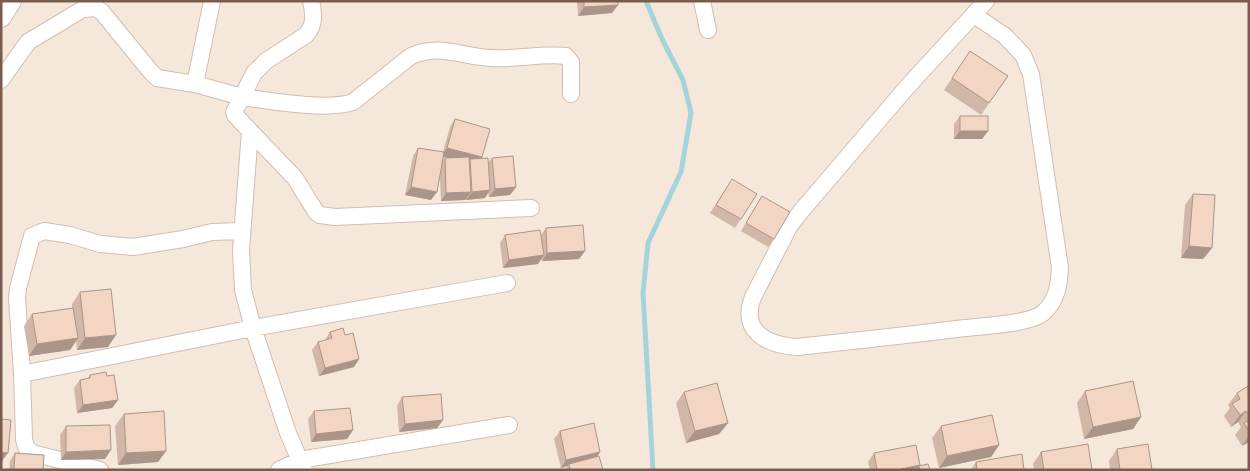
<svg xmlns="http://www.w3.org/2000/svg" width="1250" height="471" viewBox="0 0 1250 471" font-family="'Archivo Narrow',sans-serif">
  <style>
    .residential { fill: #f5e8da }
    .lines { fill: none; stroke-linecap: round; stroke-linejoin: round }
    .stream { stroke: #a5d3da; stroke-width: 5 }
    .minor-casing { stroke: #d1beb0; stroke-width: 18 }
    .tertiary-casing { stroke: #d1beb0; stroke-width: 22 }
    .minor { stroke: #fff; stroke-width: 16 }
    .tertiary { stroke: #fff; stroke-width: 20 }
    .wall { fill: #d1b7a8; fill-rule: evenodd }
    .shaded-wall { fill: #aa9588 }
    .building { fill: #f3d5c3; stroke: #aa9588 }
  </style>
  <rect width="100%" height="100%" fill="#fdf6ec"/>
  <path class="residential" d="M13,1H1249V470H1V21Z"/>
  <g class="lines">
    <path class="stream" d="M646,1L662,39L683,80L691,113L681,172L648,243L643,293L653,470"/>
    <defs>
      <path id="minor" d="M311,1C314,14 315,25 306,35L266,61L254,73L242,97C271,101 327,111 353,102L411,56C441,43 461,57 492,58C516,60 542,53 566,56L571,62V94
        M702,1L708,30
        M974,15L1005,36L1023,55L1031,74L1060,268C1059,285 1057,301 1043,313C1030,324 983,326 965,328C909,335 853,341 797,347C766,345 740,331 753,297L789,227L802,210L908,86L986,1
        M1,80L28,42L83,9L96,8L102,12L151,72L157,78L195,84L242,97L234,112L235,115L250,131L241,250L243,290L253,328L288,433L304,470
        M195,84L212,1
        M250,131L295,178L316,212L320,215L335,217L531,208
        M22,374L253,328L507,283
        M100,470L32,453L26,447L24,439L22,374L17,298L18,288L32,236L44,231L70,235L100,244L133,247L183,239L212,232L242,231
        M279,470L300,460L509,425"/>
      <path id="tertiary" d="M1,17L11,1"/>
    </defs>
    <use href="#minor" class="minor-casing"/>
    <use href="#tertiary" class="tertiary-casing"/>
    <use href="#minor" class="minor"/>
    <use href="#tertiary" class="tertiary"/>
  </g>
  <path class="wall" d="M577,1H618V5L612,13L578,16Z
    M970,51L1008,76L981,115L944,90Z
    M960,116L988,131L982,139H954V124Z
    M455,119L482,158L488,163L492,158L516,187L510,195L489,197L488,193L485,198L466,200V198L465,200L441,201L440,178L431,200L405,195L413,156L418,148L443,152L450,127ZM444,157L450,158H445L443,161Z
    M732,179L741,219L735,228L710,213Z
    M1193,194L1212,248L1203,259L1181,258L1185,205Z
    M762,196L774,239L768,247L741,231Z
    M546,228L585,251L579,259L542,261L541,259L538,264L503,268L500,243L505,235H541Z
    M80,292L108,347L77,350L76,341L70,350L29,356L24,326L32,314L72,308V304Z
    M330,332L345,335L359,359L354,367L319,376L312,350L318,342L325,340Z
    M90,375L107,376L118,400L112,408L77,413L74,388L80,380L87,379Z
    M1249,386V442L1242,446L1235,435L1241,427L1238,422L1231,427L1224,416L1230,408L1228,405L1237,393Z
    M1085,391L1141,417L1133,429L1084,439L1077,403Z
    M684,392L728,423L719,434L686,443L676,403Z
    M402,397L443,420L437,428L399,432L397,406Z
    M314,411L353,430L347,439L311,442L308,419Z
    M124,414L166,451L158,462L118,465L115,426Z
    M66,426L105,459L61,460L60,435Z
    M941,426L999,445L991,457L939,468L932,438Z
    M560,431L600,452L597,457L603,470H565L568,466L561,468L554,439Z
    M1117,449L1152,470H1110L1109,461Z
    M1041,452L1092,470H1034L1033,464Z
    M15,453L43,470H9L10,461Z
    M874,453L919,466L930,470H870L868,462Z
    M976,462L1024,470H971Z"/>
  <path class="shaded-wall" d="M618,5L612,13L578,16L584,7Z
    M960,131H988L982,139H954Z
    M447,148L482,157L477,166L470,159L467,163L441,156Z
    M411,187L437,192L431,200L405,195Z
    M516,187L510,195L489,197L495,189Z
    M490,190L485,198L466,200L472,192Z
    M471,192L465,200L441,201L446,193Z
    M1189,246L1212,248L1203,259L1181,258Z
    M585,251L579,259L542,261L547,253Z
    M544,255L538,264L503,268L509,260Z
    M116,335L108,347L77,350L85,338Z
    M78,338L70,350L29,356L37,344Z
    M359,359L354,367L319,376L325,368Z
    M118,400L112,408L77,413L83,405Z
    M1246,411L1238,422L1231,427L1240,415Z
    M1141,417L1133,429L1084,439L1093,427Z
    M443,420L437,428L399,432L405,424Z
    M728,423L719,434L686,443L695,431Z
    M353,430L347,439L311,442L316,434Z
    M1249,436V442L1242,446Z
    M999,445L991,457L939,468L947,456Z
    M111,450L105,459L61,460L66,452Z
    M166,451L158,462L118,465L126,453Z
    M1,452L8,453L2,461H1Z
    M600,452L595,460L569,464L568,466L561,468L566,460Z
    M920,465L917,470H897Z"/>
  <path class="building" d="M584,1H618V5L584,7Z
    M970,51L1008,76L989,103L952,78Z
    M960,116H988V131H960Z
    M455,119L490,129L482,157L447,148Z
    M418,148L444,152L437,192L411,187Z
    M513,156L516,187L495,189L492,158Z
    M469,157L471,192L446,193L445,158Z
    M488,158L490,190L472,192L470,159Z
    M732,179L757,194L741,219L716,205Z
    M1193,194L1215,195L1212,248L1189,246Z
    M762,196L790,212L774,239L746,223Z
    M583,225L585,251L547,253L546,228Z
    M540,230L544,255L509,260L505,235Z
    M111,289L116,335L85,338L80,292Z
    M73,308L78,338L37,344L32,314Z
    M343,328L345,335L353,333L359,359L325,368L318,342L332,338L330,332Z
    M106,372L107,376L114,375L118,400L83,405L80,380L90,378V375Z
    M1133,381L1141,417L1093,427L1085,391Z
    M717,383L728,423L695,431L684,392Z
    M1248,386L1249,415L1246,411L1240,415L1232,404L1240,399L1237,393Z
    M441,394L443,420L405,424L402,397Z
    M350,408L353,430L316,434L314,411Z
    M164,411L166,451L126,453L124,414Z
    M992,415L999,445L947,456L941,426Z
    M1,419L11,420L8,453L1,452Z
    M1249,420V431L1244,423Z
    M594,423L600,452L566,460L560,431Z
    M110,425L111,450L66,452V426Z
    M1088,444L1092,470H1044L1041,452Z
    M1148,444L1152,470H1120L1117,449Z
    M916,445L920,465L897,470H877L874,453Z
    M15,453L44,455L43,470H14Z
    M1022,454L1024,470H977L976,462Z
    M599,456L603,470H570L569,464Z
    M928,464L930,470H920L919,466Z"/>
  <rect width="1250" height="471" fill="none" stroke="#7a5c4d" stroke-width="5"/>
</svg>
